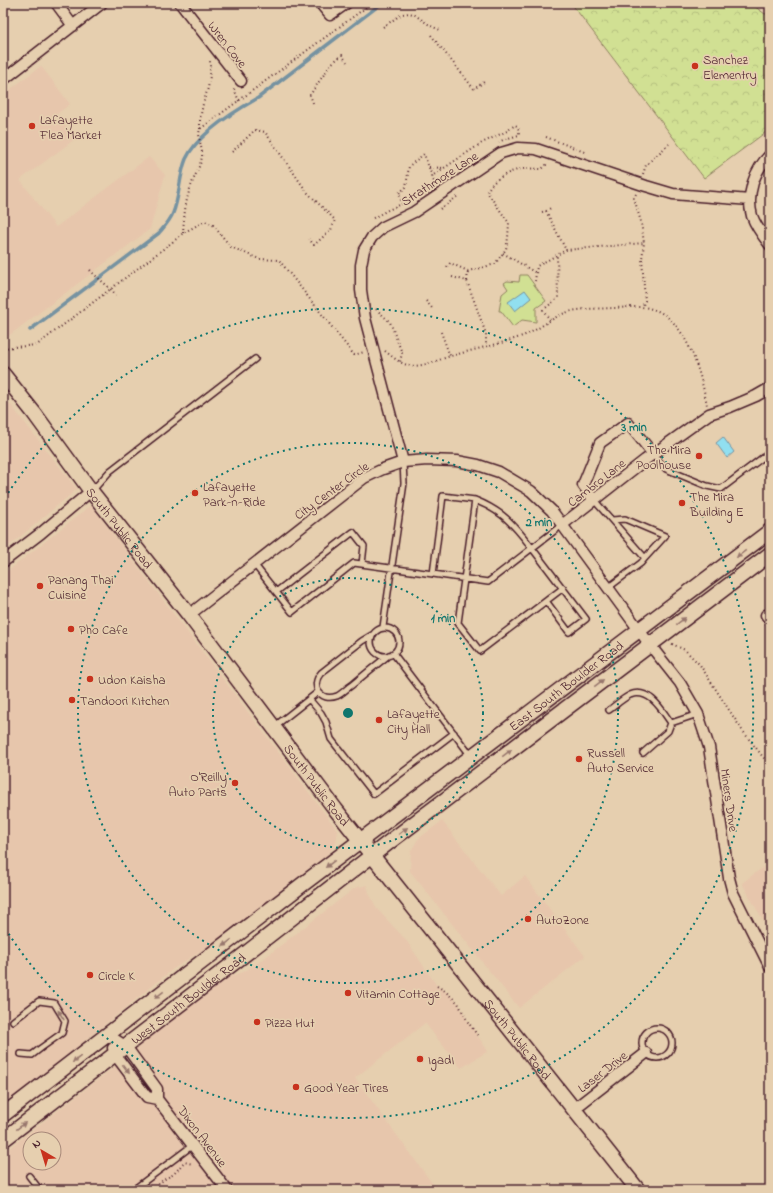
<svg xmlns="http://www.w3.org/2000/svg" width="773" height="1193" viewBox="0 0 773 1193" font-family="'Indie Flower',sans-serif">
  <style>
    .built { fill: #e7c6ac; fill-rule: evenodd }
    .grass { fill: #d1e093; stroke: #8e805f }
    .forest { fill: url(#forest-crowns); stroke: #8e805f }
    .water { fill: #91dff0; stroke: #7592a1 }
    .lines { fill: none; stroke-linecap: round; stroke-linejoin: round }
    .stream { stroke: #7592a1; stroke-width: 3.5 }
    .lane-casing { stroke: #4a1f2b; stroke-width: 8 }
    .street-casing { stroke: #4a1f2b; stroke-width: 13 }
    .secondary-casing { stroke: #4a1f2b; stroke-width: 17 }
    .path { stroke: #4a1f2b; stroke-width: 2; stroke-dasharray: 1 3; stroke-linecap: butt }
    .lane { stroke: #e6cfaf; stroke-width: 5 }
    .street { stroke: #e6cfaf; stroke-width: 10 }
    .secondary { stroke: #e6cfaf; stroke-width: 14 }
    .oneway { fill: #98776d }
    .ring { fill: none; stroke: #0f766e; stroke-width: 2; stroke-dasharray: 2 4 }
    .poi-dot { fill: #c8321e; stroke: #e6cfaf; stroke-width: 1.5 }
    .labels { text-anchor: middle; stroke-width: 3.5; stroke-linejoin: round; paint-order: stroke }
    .street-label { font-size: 13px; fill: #4a1f2b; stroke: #e6cfaf }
    .poi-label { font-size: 13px; fill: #4a1f2b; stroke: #e6cfaf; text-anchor: start }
    .centre { fill: #0f766e; stroke: #e6cfaf; stroke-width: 2 }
    .ring-label { font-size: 12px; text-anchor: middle; font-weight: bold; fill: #0f766e; stroke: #e6cfaf; stroke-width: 3.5; stroke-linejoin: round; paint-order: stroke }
  </style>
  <defs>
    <pattern id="forest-crowns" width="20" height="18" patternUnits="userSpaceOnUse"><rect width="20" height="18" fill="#d1e093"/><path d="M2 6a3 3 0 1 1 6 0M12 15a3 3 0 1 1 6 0" fill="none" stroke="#b5c07f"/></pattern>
  </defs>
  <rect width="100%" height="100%" fill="#e6cfaf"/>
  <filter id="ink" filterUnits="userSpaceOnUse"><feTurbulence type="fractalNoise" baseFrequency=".025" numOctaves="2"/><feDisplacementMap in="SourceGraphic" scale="8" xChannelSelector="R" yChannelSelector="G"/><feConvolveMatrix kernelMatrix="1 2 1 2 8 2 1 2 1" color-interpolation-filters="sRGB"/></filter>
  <g filter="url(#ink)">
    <path class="built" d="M41,66L70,104L57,114L75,139L20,180L56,227L149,157L165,175L150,229L3,340V95Z
      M3,395L77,489L3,551Z
      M91,505L338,831L336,843L329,853L210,945L173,969L113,1018L3,1106V575Z
      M442,821L501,896L525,876L585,956L519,1008L410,871L411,851L418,839Z
      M770,862V933L742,883Z
      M367,885L369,893L377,909L406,940L437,986L445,991L458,1003L468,1022L488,1051L461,1068L425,1023L355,1078L437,1190H3V1153L113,1068L139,1047L145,1040L226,978L243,972L258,963L355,888ZM30,1139H54V1163H30Z"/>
    <path class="grass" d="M520,275H527L546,301L536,308V322L522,320L513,327L501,311H499L502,294L508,289L504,283L507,281L519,282Z"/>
    <path class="forest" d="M571,3H750L765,14L770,13V129L704,178Z"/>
    <path class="water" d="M525,290L531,298L515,311L508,302Z
      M723,437L734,452L727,458L716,443Z"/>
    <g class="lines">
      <path class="stream" d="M30,330L159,233C164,227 170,221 173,213C180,196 179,176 186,159C197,135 235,111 258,98L382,3"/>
      <defs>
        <path id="lane" d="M653,454L666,469L707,486L721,489L770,452
          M92,491L110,471L255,359
          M475,500C485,504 494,509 502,515C515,525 525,539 535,552C552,574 569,597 586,619L569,632L546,601L563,588
          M594,500L645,558L665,536L625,519L612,520
          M254,564L292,612L354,563L433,574
          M609,587L641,563L645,558
          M276,592L353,532L364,546L362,564
          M546,601L480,651L458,623L475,500L443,496L433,574L488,582L562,525
          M383,627L404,483L403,462
          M371 642a14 14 0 1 1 28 0a14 14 0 1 1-28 0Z
          M372,635L362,641L321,673C310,686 320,702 337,696C342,694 347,688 352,685C364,675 376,665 389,655
          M393,653L471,756
          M309,699L321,713L326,722L331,739L374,794L454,733
          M609,710C616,705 622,699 630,695C649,687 662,710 671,723L698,714
          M275,726L318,692
          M643,753L668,731L671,723
          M13,1021L39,1001L54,1003L65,1021L62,1033L41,1048L32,1055L21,1054
          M642 1043a15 15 0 1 1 30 0a15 15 0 1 1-30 0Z
          M29,1176L40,1190
          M133,1190L193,1145"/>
        <path id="street" d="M56,3L73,26
          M180,3L241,81
          M320,3L330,15L347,3
          M3,80L102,3
          M770,155C754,170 746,195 752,216C756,227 763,236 770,245
          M403,462L365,318L361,290V265L364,250L372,237L383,227L414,212L501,153L518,148L536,149L646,186L673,194L750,200
          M594,500L583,485L600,443L628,423L653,454
          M562,525L645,460L709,414L730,407L756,396L770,388
          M3,562L41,533L91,491
          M189,615L364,478L383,469L403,462L427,460L457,461L478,465L499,472L531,491L552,511L650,645L680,683L698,714L709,747L729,878L733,893L770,967
          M766,615L770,620
          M108,1035L125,1046L130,1052L157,1089V1099L227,1190
          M113,1048L119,1060L147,1097L157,1099
          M574,1109L646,1053"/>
        <g id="secondary">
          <path id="s1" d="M3,374L34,413L91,491L189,615L336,810L638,1190"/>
          <path id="s2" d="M3,1115L303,884L770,531"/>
          <path id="s3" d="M3,1140L231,965L388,843L770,554"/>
        </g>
      </defs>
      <use href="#lane" class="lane-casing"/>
      <use href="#street" class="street-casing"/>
      <use href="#secondary" class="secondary-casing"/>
      <path class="path" d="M383,27L402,14L410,13L415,15L431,26L440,30
        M431,35L474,89L484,82
        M234,89L239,101
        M313,103L310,95L331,64L342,55L347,62
        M200,129V119L203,104L208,88L210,76V59
        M546,137L587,153
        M232,152L255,130L265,132L307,192L335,220L331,230L314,245L309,239
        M429,167L443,168
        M643,174L646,165L669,144
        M435,185L432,176L482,143L507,131L515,125L517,126L519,130V135L505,139L499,142
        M636,194L634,198L641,222L644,243L642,259L645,301L642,307
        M402,204L412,199
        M440,209L457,197
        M546,211L566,250
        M542,212L546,211L552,207
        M373,218L388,210L402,204L399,193L406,187L409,166L424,154L432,176
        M183,233C184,217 185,202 191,186C194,177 200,167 202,157C203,148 197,138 200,129L372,3
        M503,253L536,273
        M447,267L450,263L468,271L477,269L495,264L506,249L508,238L509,223L487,192C491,180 511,170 523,169C529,168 536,169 542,169L546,165L545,162
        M90,270C98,279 108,285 116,295
        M452,277L467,281L486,334V346
        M467,281L468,271
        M535,281L537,266L566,250L644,243
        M426,301L432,308
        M376,309L390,322L402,353L400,362
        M550,320L543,310L558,298L557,255
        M441,332L450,356
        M3,348L37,345L179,237L183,233L205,221L213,225L231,247L259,259L279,260L354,355L364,352
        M385,351C390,355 395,359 400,362C418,372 437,359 455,355C478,348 503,344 525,335C540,329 552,317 568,312C582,308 598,309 613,308C626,308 640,305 652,309C686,318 701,374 707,405
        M672,644L685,650L700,665L742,730L770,766
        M437,986L445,991L458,1003L468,1022L478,1036
        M153,1190L163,1180L174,1174L184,1162L193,1164"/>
      <use href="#lane" class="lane"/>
      <use href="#street" class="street"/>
      <use href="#secondary" class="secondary"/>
    </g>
    <defs><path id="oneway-solid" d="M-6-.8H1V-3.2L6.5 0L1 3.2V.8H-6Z"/></defs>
    <g class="oneway">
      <use href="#oneway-solid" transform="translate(741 554) rotate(143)"/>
      <use href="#oneway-solid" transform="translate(681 621) rotate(-37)"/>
      <use href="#oneway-solid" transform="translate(599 683) rotate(-37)"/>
      <use href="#oneway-solid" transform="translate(507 753) rotate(-37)"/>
      <use href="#oneway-solid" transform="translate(403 831) rotate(-37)"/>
      <use href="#oneway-solid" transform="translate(330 864) rotate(143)"/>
      <use href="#oneway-solid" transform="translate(227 943) rotate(142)"/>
      <use href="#oneway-solid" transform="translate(159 995) rotate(142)"/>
      <use href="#oneway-solid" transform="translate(61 1015) rotate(-122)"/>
      <use href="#oneway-solid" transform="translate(77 1059) rotate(143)"/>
      <use href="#oneway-solid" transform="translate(126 1069) rotate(53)"/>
      <use href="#oneway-solid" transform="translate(21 1126) rotate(-37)"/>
    </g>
  </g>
  <g class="ring">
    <circle cx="348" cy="713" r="135"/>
    <circle cx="348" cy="713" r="270"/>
    <path d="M5 498A405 405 0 1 1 5 928"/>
  </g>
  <g class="poi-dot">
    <circle cx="695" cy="66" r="4"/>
    <circle cx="32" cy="126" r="4"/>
    <circle cx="699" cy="456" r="4"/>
    <circle cx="195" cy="493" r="4"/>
    <circle cx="682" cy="503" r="4"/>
    <circle cx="40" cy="586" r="4"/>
    <circle cx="71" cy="629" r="4"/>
    <circle cx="90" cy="679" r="4"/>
    <circle cx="72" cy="700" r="4"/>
    <circle cx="379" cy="720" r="4"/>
    <circle cx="579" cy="759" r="4"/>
    <circle cx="235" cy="783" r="4"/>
    <circle cx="528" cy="919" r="4"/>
    <circle cx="90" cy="975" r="4"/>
    <circle cx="348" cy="993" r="4"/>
    <circle cx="257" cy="1022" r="4"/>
    <circle cx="420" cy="1059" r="4"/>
    <circle cx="296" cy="1087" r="4"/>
  </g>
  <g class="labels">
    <g class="street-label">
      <text transform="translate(228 44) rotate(52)" y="5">Wren Cove</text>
      <text transform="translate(439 178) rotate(-33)" y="5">Strathmore Lane</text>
      <text transform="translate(596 482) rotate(-38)" y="5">Cambro Lane</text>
      <text transform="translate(331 490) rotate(-36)" y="5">City Center Circle</text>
      <text dy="5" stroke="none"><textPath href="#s1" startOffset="193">South Public Road</textPath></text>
      <text dy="5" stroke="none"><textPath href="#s2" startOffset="708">East South Boulder Road</textPath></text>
      <text dy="5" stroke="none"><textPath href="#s1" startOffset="517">South Public Road</textPath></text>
      <text transform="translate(730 800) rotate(82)" y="5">Miners Drive</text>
      <text dy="5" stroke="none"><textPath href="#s3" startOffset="233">West South Boulder Road</textPath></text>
      <text dy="5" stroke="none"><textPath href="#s1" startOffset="841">South Public Road</textPath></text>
      <text transform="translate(602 1071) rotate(-38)" y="5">Laser Drive</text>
      <text transform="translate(203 1136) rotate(53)" y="5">Dixon Avenue</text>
    </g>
    <g class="poi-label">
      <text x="703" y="64">Sanchez<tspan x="703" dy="15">Elementry</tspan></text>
      <text x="40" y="124">Lafayette<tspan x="40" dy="15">Flea Market</tspan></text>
      <text x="691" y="454" text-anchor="end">The Mira<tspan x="691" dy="15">Poolhouse</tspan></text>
      <text x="203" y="491">Lafayette<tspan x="203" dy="15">Park-n-Ride</tspan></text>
      <text x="690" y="501">The Mira<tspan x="690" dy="15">Building E</tspan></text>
      <text x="48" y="584">Panang Thai<tspan x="48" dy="15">Cuisine</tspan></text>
      <text x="79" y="634">Pho Cafe</text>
      <text x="98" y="684">Udon Kaisha</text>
      <text x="80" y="705">Tandoori KItchen</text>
      <text x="387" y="718">Lafayette<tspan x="387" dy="15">City Hall</tspan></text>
      <text x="587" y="757">Russell<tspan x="587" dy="15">Auto Service</tspan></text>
      <text x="227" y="781" text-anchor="end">O'Reilly<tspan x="227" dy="15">Auto Parts</tspan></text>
      <text x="536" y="924">AutoZone</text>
      <text x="98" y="980">Circle K</text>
      <text x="356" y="998">Vitamin Cottage</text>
      <text x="265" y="1027">Pizza Hut</text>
      <text x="428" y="1064">IgadI</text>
      <text x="304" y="1092">Good Year Tires</text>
    </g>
  </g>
  <circle cx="348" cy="713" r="6" class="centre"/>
  <g class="ring-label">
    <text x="634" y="431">3 min</text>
    <text x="539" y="526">2 min</text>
    <text x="443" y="622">1 min</text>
  </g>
  <rect width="773" height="1193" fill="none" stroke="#e6cfaf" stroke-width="16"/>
  <rect x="8" y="8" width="757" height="1177" fill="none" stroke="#4a1f2b" stroke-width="1.5" filter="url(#ink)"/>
  <g transform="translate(42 1151) rotate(322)"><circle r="19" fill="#e6cfaf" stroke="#a8897a"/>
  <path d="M0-3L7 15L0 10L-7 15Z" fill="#c8321e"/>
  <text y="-6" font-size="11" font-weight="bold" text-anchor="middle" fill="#4a1f2b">N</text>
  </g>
</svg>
